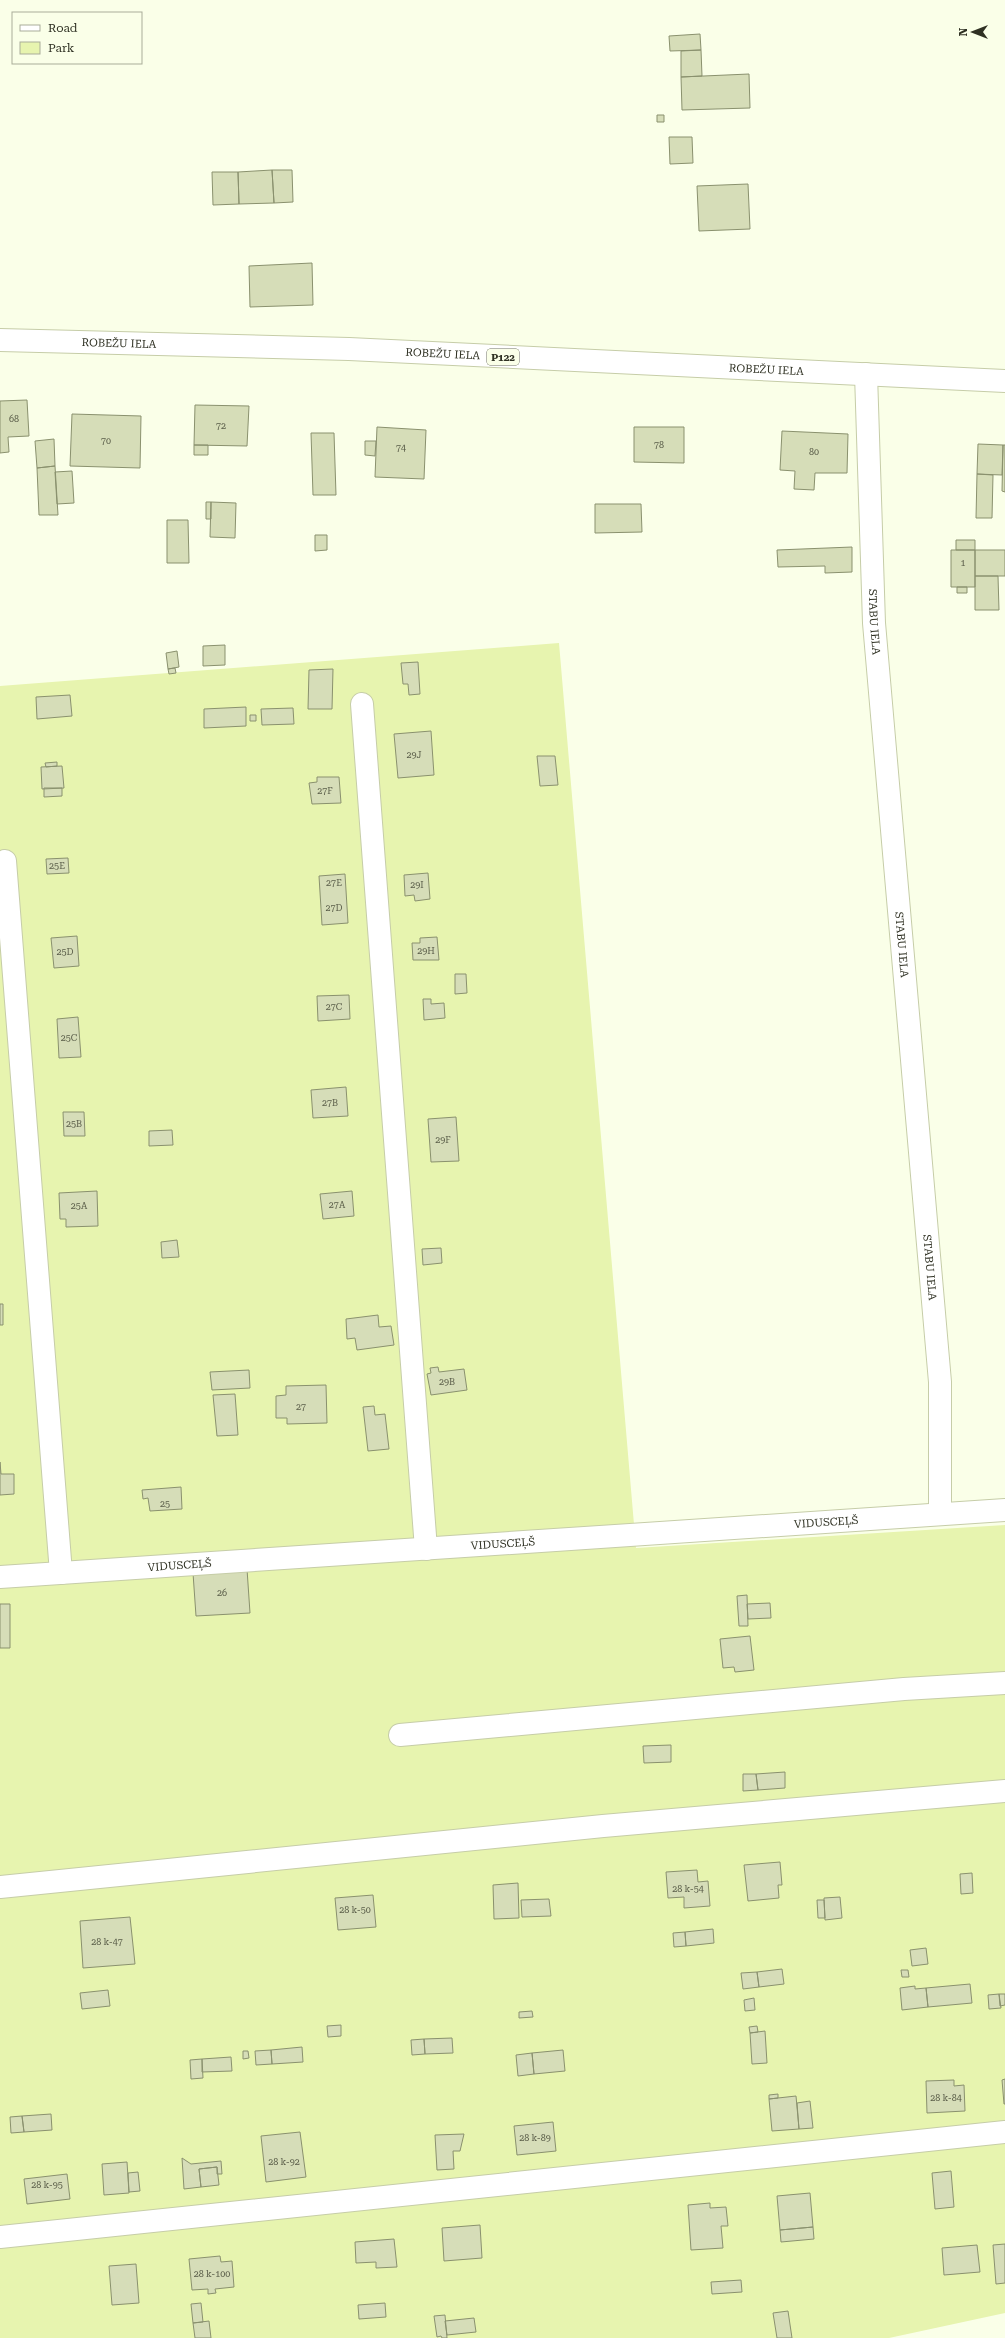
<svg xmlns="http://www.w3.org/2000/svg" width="1005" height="2338" viewBox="0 0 1005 2338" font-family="'Roboto Serif',serif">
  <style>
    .green { fill: #e7f4af }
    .building { fill: #d6ddb8; stroke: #8a916e }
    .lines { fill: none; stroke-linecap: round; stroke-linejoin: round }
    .minor-casing { stroke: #c6cda8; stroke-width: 24 }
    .major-casing { stroke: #c6cda8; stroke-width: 24 }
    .minor { stroke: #fff; stroke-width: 22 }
    .major { stroke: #fff; stroke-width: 22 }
    .labels { text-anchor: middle; stroke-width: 3; stroke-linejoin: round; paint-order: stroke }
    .number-label { font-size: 9px; fill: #595c48 }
    .shield { fill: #faffe8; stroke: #6c6f5e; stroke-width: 1 }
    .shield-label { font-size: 10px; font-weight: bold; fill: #2f3123 }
    .street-label { font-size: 11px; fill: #2f3123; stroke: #faffe8 }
  </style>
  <rect width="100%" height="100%" fill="#faffe8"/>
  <path class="green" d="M559,643L636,1548L1005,1525V2313L889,2338H0V686Z"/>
  <path class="building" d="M700,34L701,50L670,51L669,36Z
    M701,50L702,76L681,77V51Z
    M749,74L750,108L682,110L681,77Z
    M657,115H664V122H657Z
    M669,137H692L693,163L670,164Z
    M272,170H292L293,202L274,203Z
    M272,170L274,203L239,204L238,172Z
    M212,172H238L239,204L213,205Z
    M748,184L750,229L699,231L697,186Z
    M312,263L313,305L250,307L249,266Z
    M27,400L29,436L8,437L9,452L0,453V401Z
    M195,405L249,406L247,446L194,445Z
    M72,414L141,416L140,468L70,466Z
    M377,427L426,430L424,479L375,477Z
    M634,427H684V463L634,462Z
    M782,431L848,434L847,473H815L814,490L794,489L795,471L780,470Z
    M311,433H334L336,495H313Z
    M54,439L55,466L37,468L35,441Z
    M365,441H376L375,456L365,455Z
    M978,444L1003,445L1002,475L977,474Z
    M194,445H208V455H194Z
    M1003,445H1005V492L1002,491Z
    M55,466L58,515H39L37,468Z
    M72,471L74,503L57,504L55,472Z
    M977,474L993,475L992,518H976Z
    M206,502H211V519H206Z
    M211,502L236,503L235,538L210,537Z
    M595,504H641L642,532L595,533Z
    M167,520H188L189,563H167Z
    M315,535H327V550L315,551Z
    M956,540H975V550H956Z
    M852,547V572L825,573V566L778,567L777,550Z
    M951,550H975V587H951Z
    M975,550H1005V576H975Z
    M975,576H998L999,610H975Z
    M957,587H967V593H957Z
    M225,645V665L203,666V646Z
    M177,651L179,667L168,669L166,653Z
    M418,662L420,694L409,695L408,684H403L401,663Z
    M175,668L176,673L169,674L168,669Z
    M333,669L332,709H308L309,670Z
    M70,695L72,716L37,719L36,697Z
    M246,707V726L204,728V709Z
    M293,708L294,724L262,725L261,709Z
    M250,715H256V721H250Z
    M431,731L434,775L398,778L394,734Z
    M537,756H555L558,785L540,786Z
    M57,762V766L46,767L45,763Z
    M62,766L64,788L42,789L41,767Z
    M317,777H339L341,803L312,804L309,783L317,782Z
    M44,788H62V796L44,797Z
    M68,858L69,873L47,874L46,859Z
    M428,873L430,899L415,901L414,895L405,896L404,875Z
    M345,874L348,923L322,925L319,876Z
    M77,936L79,966L54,968L51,938Z
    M437,937L439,960H413L412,943H420V938Z
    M455,974H466L467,993L455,994Z
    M349,995L350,1019L318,1021L317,996Z
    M423,999H431V1004L444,1003L445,1018L424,1020Z
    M78,1017L81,1057L59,1058L57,1019Z
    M346,1087L348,1116L313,1118L311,1090Z
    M63,1112H84L85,1136H64Z
    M456,1117L459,1161L431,1162L428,1119Z
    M172,1130L173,1145L149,1146V1131Z
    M97,1191L98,1226L66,1227V1219H60L59,1193Z
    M352,1191L354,1216L323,1219L320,1194Z
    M177,1240L179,1257L162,1258L161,1242Z
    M441,1248L442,1263L423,1265L422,1249Z
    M0,1304H3V1325H0Z
    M378,1315L379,1327L391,1326L394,1345L357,1350L355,1338L347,1339L346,1319Z
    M438,1367L439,1372L464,1369L467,1390L431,1395L427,1374L431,1373L430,1368Z
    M249,1370L250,1388L212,1390L210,1372Z
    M326,1385L327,1423L287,1424V1418H276V1396L286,1395V1386Z
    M235,1394L238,1435L217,1436L213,1395Z
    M374,1406L375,1415L385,1414L389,1449L368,1451L363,1407Z
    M0,1462L1,1474H14V1494L0,1495Z
    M181,1487L182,1509L150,1511L148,1498L143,1499L142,1490Z
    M247,1569L250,1613L196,1616L193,1573Z
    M747,1595L748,1626H739L737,1596Z
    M770,1603L771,1618L748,1619L747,1604Z
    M0,1604H10V1648H0Z
    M750,1636L754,1670L735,1672L734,1667L723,1668L720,1639Z
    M671,1745V1762L644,1763L643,1746Z
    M785,1772V1788L758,1790L756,1774Z
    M743,1774H756L758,1790L743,1791Z
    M780,1862L782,1885H778L779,1898L748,1901L744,1865Z
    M697,1870L698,1882L708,1881L710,1906L684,1908V1897L668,1898L666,1872Z
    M972,1873L973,1893L961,1894L960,1874Z
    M518,1883L519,1918L494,1919L493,1885Z
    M373,1895L376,1927L338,1930L335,1898Z
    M840,1897L842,1918L825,1920L824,1898Z
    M549,1899L551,1916L522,1917L521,1900Z
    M817,1900H824L825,1918H818Z
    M130,1917L135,1964L83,1968L80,1921Z
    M713,1929L714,1943L686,1946L685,1932Z
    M685,1932L686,1946L674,1947L673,1933Z
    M926,1948L928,1964L912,1966L910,1950Z
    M782,1969L784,1984L759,1987L757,1972Z
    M901,1970H908L909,1977H902Z
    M757,1972L759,1987L743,1989L741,1973Z
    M970,1984L972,2003L928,2007L926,1988Z
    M915,1986V1989L926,1988L928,2007L902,2010L900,1988Z
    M108,1990L110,2006L82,2009L80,1993Z
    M999,1994L1001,2008L989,2009L988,1995Z
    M999,1994H1005V2005L1000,2006Z
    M754,1998L755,2010L745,2011L744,2000Z
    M532,2011L533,2017L519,2018V2012Z
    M341,2025V2036L328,2037L327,2026Z
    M757,2026L758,2032L750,2033L749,2027Z
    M765,2031L767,2063L752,2064L750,2033Z
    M452,2038L453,2053L425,2054L424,2039Z
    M424,2039L425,2054L412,2055L411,2040Z
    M302,2047L303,2062L272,2064L271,2050Z
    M271,2050L272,2064L256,2065L255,2051Z
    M563,2050L565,2071L534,2074L532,2053Z
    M243,2051H248L249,2058L243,2059Z
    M532,2053L534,2074L518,2076L516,2055Z
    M231,2057L232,2071L202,2072V2059Z
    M202,2059L203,2078L191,2079L190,2060Z
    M1005,2079V2104H1004L1002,2080Z
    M954,2080V2086L964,2085L965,2111L927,2113L926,2081Z
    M778,2094V2098L769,2099V2095Z
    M796,2096L799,2129L772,2131L769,2099Z
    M810,2101L813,2128L799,2129L797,2103Z
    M51,2114L52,2130L24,2132L22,2116Z
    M22,2116L24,2132L11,2133L10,2117Z
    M553,2122L556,2151L517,2155L514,2126Z
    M300,2132L306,2177L266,2182L261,2136Z
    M464,2134L460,2151H453L454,2169L437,2170L435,2135Z
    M182,2158L191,2164L221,2161L222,2174H217V2167L199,2169L201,2187L184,2189Z
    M127,2162L129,2193L104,2195L102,2164Z
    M217,2167L219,2185L201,2187L199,2169Z
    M951,2171L954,2207L935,2209L932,2173Z
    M138,2172L140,2191L129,2192L128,2173Z
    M67,2174L70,2199L27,2204L24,2179Z
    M810,2193L813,2227L780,2230L777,2196Z
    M710,2203V2208L726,2207L728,2226H721L723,2248L691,2250L688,2205Z
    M480,2225L482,2258L444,2261L442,2228Z
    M813,2227L814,2239L781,2242L780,2230Z
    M394,2239L397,2267L376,2268V2262L356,2263L355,2242Z
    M1005,2244V2283L996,2284L993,2245Z
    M977,2245L980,2272L944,2275L942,2248Z
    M220,2256L221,2262L232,2261L234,2287L215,2289L216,2293L208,2294V2289L192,2290L189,2259Z
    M136,2264L139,2303L112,2305L109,2266Z
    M741,2280L742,2292L712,2294L711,2282Z
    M201,2303L203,2322L193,2323L191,2304Z
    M385,2303L386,2317L359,2319L358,2305Z
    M788,2311L792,2338H777L773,2313Z
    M445,2315L447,2338H442L441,2336L437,2337L434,2316Z
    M474,2318L476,2332L447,2335L445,2321Z
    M209,2321L211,2338H195L193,2323Z"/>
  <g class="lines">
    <defs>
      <g id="minor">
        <path id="s1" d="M866,374L874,623L940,1382V1514"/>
        <path d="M362,704L426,1549"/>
        <path d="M5,861L61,1573"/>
        <path id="s2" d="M0,1577L1005,1510"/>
        <path d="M400,1735L904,1689L1005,1683"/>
        <path d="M0,1887L603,1826L1005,1791"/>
        <path d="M0,2237L1005,2132"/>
      </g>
      <g id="major">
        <path id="s3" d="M0,340L349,349L1005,381"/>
      </g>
    </defs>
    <use href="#minor" class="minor-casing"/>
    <use href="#major" class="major-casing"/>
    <use href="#minor" class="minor"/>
    <use href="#major" class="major"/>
  </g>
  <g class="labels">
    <g class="number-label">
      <text x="14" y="422">68</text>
      <text x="221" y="429">72</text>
      <text x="106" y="444">70</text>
      <text x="659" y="448">78</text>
      <text x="401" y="451">74</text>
      <text x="814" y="455">80</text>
      <text x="963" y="566">1</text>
      <text x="414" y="758">29J</text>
      <text x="325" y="794">27F</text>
      <text x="57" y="869">25E</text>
      <text x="334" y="886">27E</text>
      <text x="417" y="888">29I</text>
      <text x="334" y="911">27D</text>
      <text x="426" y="954">29H</text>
      <text x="65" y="955">25D</text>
      <text x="334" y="1010">27C</text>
      <text x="69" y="1041">25C</text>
      <text x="330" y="1106">27B</text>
      <text x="74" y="1127">25B</text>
      <text x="443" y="1143">29F</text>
      <text x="337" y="1208">27A</text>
      <text x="79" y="1209">25A</text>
      <text x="447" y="1385">29B</text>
      <text x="301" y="1410">27</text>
      <text x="165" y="1507">25</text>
      <text x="222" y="1596">26</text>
      <text x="688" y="1892">28 k-54</text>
      <text x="355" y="1913">28 k-50</text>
      <text x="107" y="1945">28 k-47</text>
      <text x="946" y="2101">28 k-84</text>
      <text x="535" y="2141">28 k-89</text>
      <text x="284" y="2165">28 k-92</text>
      <text x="47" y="2188">28 k-95</text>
      <text x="212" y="2277">28 k-100</text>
    </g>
    <rect class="shield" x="487" y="349" width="32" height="16" rx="3"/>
    <g class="shield-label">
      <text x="503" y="361">P122</text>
    </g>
    <g class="street-label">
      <text dy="4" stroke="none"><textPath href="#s3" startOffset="119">ROBEŽU IELA</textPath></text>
      <text dy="4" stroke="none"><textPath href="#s3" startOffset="443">ROBEŽU IELA</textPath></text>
      <text dy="4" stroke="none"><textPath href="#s3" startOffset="767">ROBEŽU IELA</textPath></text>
      <text dy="4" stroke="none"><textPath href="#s1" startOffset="248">STABU IELA</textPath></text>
      <text dy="4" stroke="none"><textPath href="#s1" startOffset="572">STABU IELA</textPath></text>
      <text dy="4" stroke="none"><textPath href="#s1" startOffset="896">STABU IELA</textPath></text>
      <text dy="4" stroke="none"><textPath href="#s2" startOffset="828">VIDUSCEĻŠ</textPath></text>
      <text dy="4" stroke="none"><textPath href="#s2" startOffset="504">VIDUSCEĻŠ</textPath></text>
      <text dy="4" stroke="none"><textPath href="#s2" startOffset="180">VIDUSCEĻŠ</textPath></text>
    </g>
  </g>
  <rect x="12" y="12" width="130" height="52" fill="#faffe8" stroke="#a9ad99"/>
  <rect x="20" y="25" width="20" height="6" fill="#ffffff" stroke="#a9ad99"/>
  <text x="48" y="32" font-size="12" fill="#2f3123">Road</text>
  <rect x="20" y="42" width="20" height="12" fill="#e7f4af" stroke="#a9ad99"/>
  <text x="48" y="52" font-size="12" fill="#2f3123">Park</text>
  <g transform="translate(973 32) rotate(270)" stroke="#faffe8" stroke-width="3" paint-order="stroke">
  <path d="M0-3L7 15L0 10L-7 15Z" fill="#2f3123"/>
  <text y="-6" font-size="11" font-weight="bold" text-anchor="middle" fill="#2f3123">N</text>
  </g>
</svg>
